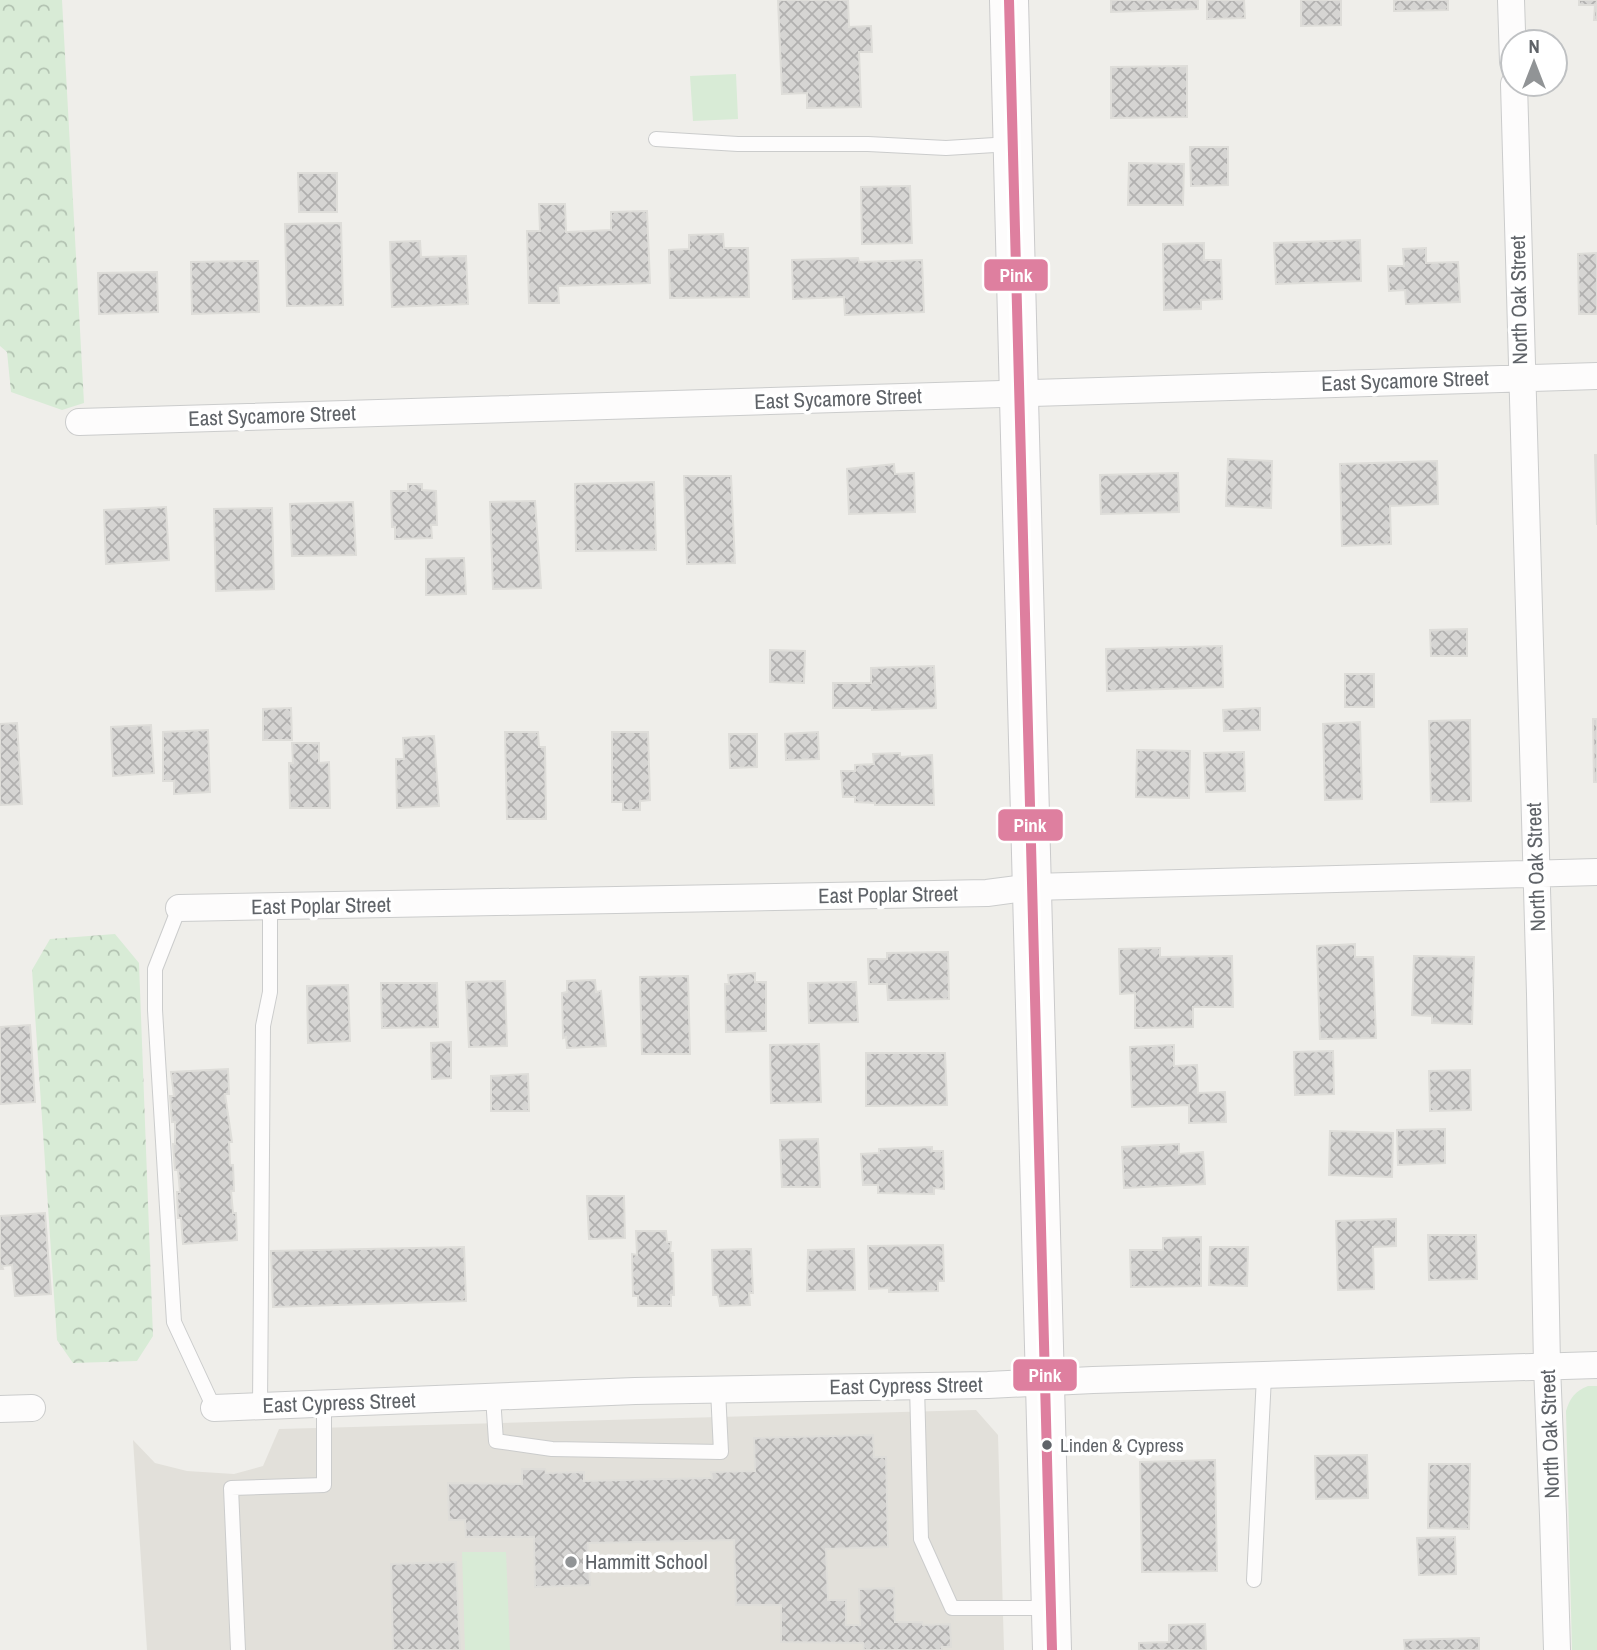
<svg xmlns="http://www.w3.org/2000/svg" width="1597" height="1650" viewBox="0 0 1597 1650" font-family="'Archivo Narrow',sans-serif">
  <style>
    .education { fill: #e2e0da }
    .green { fill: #d8ebd6 }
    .forest { fill: url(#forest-crowns) }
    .building { fill: url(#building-cross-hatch); stroke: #deddd9; stroke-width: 2 }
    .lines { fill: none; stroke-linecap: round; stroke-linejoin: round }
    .lane-casing { stroke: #cbcccc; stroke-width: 16 }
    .street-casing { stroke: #cbcccc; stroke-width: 28 }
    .secondary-casing { stroke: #cacacb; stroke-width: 40 }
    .lane { stroke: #fdfcfc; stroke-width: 14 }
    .street { stroke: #fdfcfc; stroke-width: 26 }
    .secondary { stroke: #fdfcfc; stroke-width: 38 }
    .bus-1-casing { stroke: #fff; stroke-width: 16 }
    .bus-1 { stroke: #de7f9f; stroke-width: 10 }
    .bus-dot { fill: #5f6368; stroke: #fff; stroke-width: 2.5 }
    .poi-dot { fill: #919496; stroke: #fff; stroke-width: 2.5 }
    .labels { text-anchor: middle; stroke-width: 7; stroke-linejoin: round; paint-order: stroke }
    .bus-label { font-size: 19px; fill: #5f6368; stroke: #fff; text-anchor: start }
    .street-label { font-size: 21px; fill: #5f6368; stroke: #fff }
    .poi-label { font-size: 21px; fill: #5f6368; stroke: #fff; text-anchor: start }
    .line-badge { stroke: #fff; stroke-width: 2.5 }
    .badge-label { font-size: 19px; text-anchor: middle; font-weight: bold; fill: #fff }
  </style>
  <defs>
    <pattern id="forest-crowns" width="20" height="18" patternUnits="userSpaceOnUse" patternTransform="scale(1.75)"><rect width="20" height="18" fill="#d8ebd6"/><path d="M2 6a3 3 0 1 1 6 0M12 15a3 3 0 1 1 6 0" fill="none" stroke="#b2c2b1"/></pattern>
    <pattern id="building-cross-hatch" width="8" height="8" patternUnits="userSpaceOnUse" patternTransform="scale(1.75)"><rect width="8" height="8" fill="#d6d5d3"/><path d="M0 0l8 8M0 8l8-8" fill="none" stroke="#b1b0af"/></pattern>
  </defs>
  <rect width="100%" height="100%" fill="#efeeea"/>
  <path class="education" d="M976,1410L998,1435L1004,1650H147L133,1440L155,1463L187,1471L234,1474L263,1466L279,1429Z"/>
  <path class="green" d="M736,74L738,119L693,121L690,76Z
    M1588,1386H1597V1650H1572L1566,1411C1570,1398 1575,1391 1588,1386Z
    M462,1552H506L510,1650H465Z"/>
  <path class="forest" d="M0,0H62L84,403L62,410L11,392L7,352L0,346Z
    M115,934L139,963L153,1336L137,1361L73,1363L57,1340L32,970L50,939Z"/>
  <path class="building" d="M778,0H848L849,27L871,26L872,52H859L861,107L807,108V93L782,94Z
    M1111,0H1198V9L1111,12Z
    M1207,0H1244L1245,18L1207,19Z
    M1301,0H1341V25L1301,26Z
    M1394,0H1448V10L1394,11Z
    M1579,0H1597V20H1594L1595,5H1579Z
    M1187,66V117L1111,118V67Z
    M1190,147H1228V185L1191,186Z
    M1129,163L1184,164L1183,205H1128Z
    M298,173H337V212H299Z
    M910,186L912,243L862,244L861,187Z
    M539,204H565L566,232L611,230V212L647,211L650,283L558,286L559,303H529L527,231H540Z
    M341,223L343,305L287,306L285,224Z
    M723,234L724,248H748L749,297L670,298L669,250L689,249V235Z
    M1360,240L1361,281L1276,284L1274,243Z
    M420,241L421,257L466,256L468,304L392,307L390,242Z
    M1204,243V260H1221L1222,299L1201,300V309L1164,310L1163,244Z
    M1426,248V263L1458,262L1460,302L1406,304L1405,290L1389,291L1388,266H1404L1403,249Z
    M1597,253V314H1579L1578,254Z
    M858,258L859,262L922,260L924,312L845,315L844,297L793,299L792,260Z
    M258,261L259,312L192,314L191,262Z
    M157,272L158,312L99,314L98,273Z
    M1595,455H1597V525Z
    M1228,459L1272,461L1271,508L1226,506Z
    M1437,461L1438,504L1390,506L1391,544L1342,546L1340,464Z
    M894,464L895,474L914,473L915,512L849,514L847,469Z
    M1178,473L1179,512L1101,514L1100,475Z
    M684,476H731L735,563L687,564Z
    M654,482L656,550L576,551L575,484Z
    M408,484H422V490L436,491L437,525H431L432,538L395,539V527H392L391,491H408Z
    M535,501L541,588L493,589L490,502Z
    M353,502L356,555L292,556L290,504Z
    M166,507L169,560L106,564L104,510Z
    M272,508L274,589L216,591L214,509Z
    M464,558L466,594L426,595V559Z
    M1467,629V656H1431L1430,630Z
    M1222,646L1223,687L1107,691L1106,649Z
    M770,650L805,651L804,683L770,682Z
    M934,666L936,708L872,710V708H833V683H871V668Z
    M1345,674H1374V707H1345Z
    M291,708L292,740H263V709Z
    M1260,708V730L1224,731L1223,710Z
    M1593,719H1597V782H1594Z
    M1470,720L1471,801L1431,802L1429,721Z
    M1360,722L1362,799L1325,800L1323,724Z
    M17,723L22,804L0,805V724Z
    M151,725L154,773L113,776L111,727Z
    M208,730L210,792L174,794V781H163V732Z
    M505,732H538L539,747H545L546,819H507Z
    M612,732H648L650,800L640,801V810H623V802H612Z
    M818,732L819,759L786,760L785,734Z
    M729,734H757V767L730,768Z
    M434,736L439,806L397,808L396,759H404L403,738Z
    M292,743H319V763L329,762L330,808H290L289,763H293Z
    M1137,750L1190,751L1189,798L1136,797Z
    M1244,752L1245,791L1206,792L1204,753Z
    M900,753V757L932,755L934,805H875V803L855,802V797H843L841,771H855V765L874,764L873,754Z
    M1355,944V957H1373L1376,1038L1320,1039L1317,946Z
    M1160,948V957L1232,956L1233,1007H1193V1027L1135,1028V993L1120,994L1119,949Z
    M948,952L949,999L888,1000L887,984H869L868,959H887V953Z
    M1414,956L1474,957L1472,1024L1432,1023V1016L1412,1015Z
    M755,973V982H766V1031L726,1032L725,984H729L728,975Z
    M688,976L690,1054H642L640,977Z
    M595,980L596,992L601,991L606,1046L567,1048L566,1037L563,1038L562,993L567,992V981Z
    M505,981L507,1046L469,1047L466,982Z
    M856,982L858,1022L809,1023L808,983Z
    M381,983H437L438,1027L382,1028Z
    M348,985L350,1041L308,1043L307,986Z
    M30,1025L35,1102L0,1104V1027Z
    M451,1042V1078L432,1079L431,1043Z
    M819,1044L821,1102L771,1103L770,1045Z
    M1174,1045V1066L1197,1065L1198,1093L1225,1092L1226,1122L1189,1123V1105L1132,1107L1130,1047Z
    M1333,1051L1334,1094L1295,1095L1294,1052Z
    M866,1053H945L947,1105L866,1106Z
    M228,1069L229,1094H225L232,1142H229L230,1165H233L234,1191H231L233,1213H236L237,1240L183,1244L181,1218H178L177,1192H180L178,1170H175L173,1144H175V1122H172L170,1096H174L171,1072Z
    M1470,1070L1471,1110L1430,1111L1429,1071Z
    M528,1074L529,1111H491V1076Z
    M1445,1129V1163L1398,1165L1397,1130Z
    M1330,1131L1393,1133L1392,1177L1329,1175Z
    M818,1139L820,1187H782L780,1140Z
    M1179,1144V1154L1203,1152L1205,1184L1124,1188L1122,1147Z
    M932,1147V1151H943L944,1189L934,1188V1194L878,1193V1185H863L861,1154L879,1153V1149Z
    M587,1196H624L625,1238L589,1239Z
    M45,1213L51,1294L15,1296L12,1265L2,1266L3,1269H0V1216Z
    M1396,1219V1246L1373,1247L1374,1289L1338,1290L1336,1221Z
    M636,1231H666L667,1242H671L670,1253H673L674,1295H671V1306H638V1296H633L632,1254L637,1255Z
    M1428,1235H1476L1477,1279L1429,1280Z
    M1201,1237V1286L1131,1287L1130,1250H1163V1238Z
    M943,1245L944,1281H938V1291L889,1292V1288L869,1289L868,1246Z
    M464,1247L466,1301L273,1307L271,1251Z
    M1210,1247H1248L1247,1286L1209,1285Z
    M751,1249L753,1293H749L750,1305L720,1306L718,1295H713L712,1250Z
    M854,1249L855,1290L807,1291L808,1250Z
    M873,1435L874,1457H886L888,1547L826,1549L828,1600H846V1625H860L859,1589L894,1588L895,1622H922L923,1625L950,1624L951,1647H942V1650H864L863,1643L781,1642V1605H736L734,1540L588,1543L590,1585L535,1587L534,1537H466L465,1520H449L448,1483L522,1484V1469H545L546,1473L584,1472V1481L712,1478L711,1472L755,1471L754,1438Z
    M1367,1455L1368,1498L1316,1499L1315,1456Z
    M1215,1460L1217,1571L1142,1572L1140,1462Z
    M1429,1464H1470L1469,1529L1428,1528Z
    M1455,1537L1456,1574L1419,1575L1417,1538Z
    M456,1562L460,1650H393L391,1564Z
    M1205,1624L1206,1650H1139V1643L1169,1642V1625Z
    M1479,1638V1650H1405L1404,1640Z"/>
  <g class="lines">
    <defs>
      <path id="lane" d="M656,139L738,144H868L946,148L1011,144
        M179,908L155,969V1010L174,1322L214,1408
        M917,1386L921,1539L952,1608H1050
        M493,1397L496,1441L552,1449L721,1452L718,1390
        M260,1406L263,1026L270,992V908
        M1254,1580L1264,1376
        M238,1650L231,1488L324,1485V1403"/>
      <path id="street" d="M1511,0L1513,62
        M1514,84L1540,994L1547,1366L1553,1515L1557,1650
        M79,422L1597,376
        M179,908L987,893L1032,887L1597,872
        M214,1408L635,1391L988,1385L1093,1380L1597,1365
        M0,1409L32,1408"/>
      <path id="secondary" d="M1009,0C1023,550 1036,1100 1052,1650"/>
    </defs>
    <use href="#lane" class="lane-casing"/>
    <use href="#street" class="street-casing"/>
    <use href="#secondary" class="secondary-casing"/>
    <use href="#lane" class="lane"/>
    <use href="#street" class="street"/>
    <use href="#secondary" class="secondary"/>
    <defs>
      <path id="bus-1" d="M1009,0L1052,1650"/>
    </defs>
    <use href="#bus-1" class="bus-1-casing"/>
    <use href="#bus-1" class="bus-1"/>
  </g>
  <circle class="bus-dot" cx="1047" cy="1445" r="6"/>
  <circle class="poi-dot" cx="571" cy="1562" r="7"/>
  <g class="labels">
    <g class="bus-label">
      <text x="1060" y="1452">Linden &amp; Cypress</text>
    </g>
    <g class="street-label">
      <text transform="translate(1519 300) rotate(-91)" y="7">North Oak Street</text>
      <text transform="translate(1405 381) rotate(-2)" y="7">East Sycamore Street</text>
      <text transform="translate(838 399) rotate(-2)" y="7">East Sycamore Street</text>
      <text transform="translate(272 416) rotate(-2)" y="7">East Sycamore Street</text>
      <text transform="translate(1536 867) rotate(-92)" y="7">North Oak Street</text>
      <text transform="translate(888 895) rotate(-1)" y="7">East Poplar Street</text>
      <text transform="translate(321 906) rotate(-1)" y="7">East Poplar Street</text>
      <text transform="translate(906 1386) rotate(-1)" y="7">East Cypress Street</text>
      <text transform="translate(339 1403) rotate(-2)" y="7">East Cypress Street</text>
      <text transform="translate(1550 1434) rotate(-92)" y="7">North Oak Street</text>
    </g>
    <g class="poi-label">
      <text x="585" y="1569">Hammitt School</text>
    </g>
  </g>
  <g class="line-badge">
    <rect x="983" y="258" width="66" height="34" rx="7" fill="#de7f9f"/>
    <rect x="997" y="808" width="67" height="34" rx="7" fill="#de7f9f"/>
    <rect x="1012" y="1358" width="66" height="34" rx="7" fill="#de7f9f"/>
  </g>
  <g class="badge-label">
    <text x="1016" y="282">Pink</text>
    <text x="1030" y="832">Pink</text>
    <text x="1045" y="1382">Pink</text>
  </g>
  <g transform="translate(1534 63)"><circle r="33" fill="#ffffff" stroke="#bfc1c3" stroke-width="2"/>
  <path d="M0-5L12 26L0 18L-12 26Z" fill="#919496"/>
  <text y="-10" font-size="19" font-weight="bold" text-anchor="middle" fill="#5f6368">N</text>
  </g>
</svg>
